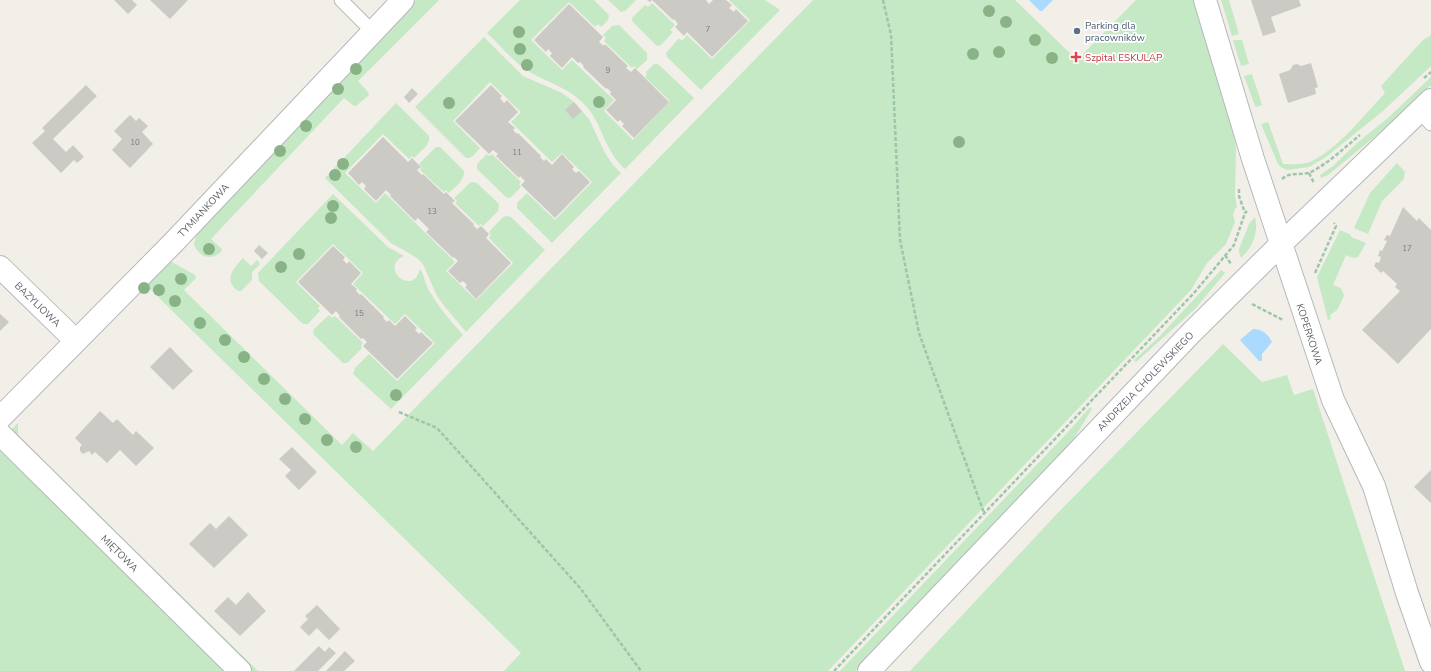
<svg xmlns="http://www.w3.org/2000/svg" width="1431" height="671" viewBox="0 0 1431 671" font-family="'Nunito Sans',sans-serif">
  <style>
    .green { fill: #c5e8c5 }
    .water { fill: #aadaff }
    .building { fill: #cccac5 }
    .lines { fill: none; stroke-linecap: round; stroke-linejoin: round }
    .service-casing { stroke: #b5b8bc; stroke-width: 15 }
    .minor-casing { stroke: #b5b8bc; stroke-width: 24 }
    .path { stroke: #9cc7a9; stroke-width: 2.5; stroke-dasharray: 4 2; stroke-linecap: butt }
    .service { stroke: #fff; stroke-width: 13 }
    .minor { stroke: #fff; stroke-width: 22 }
    .tree { fill: #89b387 }
    .service-dot { fill: #5c6f8a; stroke: #fff; stroke-width: 1.5 }
    .health-dot { fill: #e0444e; stroke: #fff; stroke-width: 1.5 }
    .labels { text-anchor: middle; stroke-width: 3.5; stroke-linejoin: round; paint-order: stroke }
    .number-label { font-size: 8px; fill: #7a7d7f }
    .service-label { font-size: 10px; fill: #4e5e75; stroke: #fff; text-anchor: start }
    .health-label { font-size: 10px; fill: #be3a42; stroke: #fff; text-anchor: start }
    .street-label { font-size: 10px; fill: #5f6368; stroke: #fff }
  </style>
  <rect width="100%" height="100%" fill="#f1efe8"/>
  <path class="green" d="M416,0H439L358,81L367,91L369,95L356,106H354L344,98L226,223L211,239L222,249L221,252C211,261 198,257 194,244L197,232L257,166Z
    M520,0H594L608,14L609,16L608,20L601,27L598,24L595,27L569,2L531,40L562,70L572,60L614,100L604,111L633,140L670,101L645,77L647,74L646,72L654,64H658L694,98L625,169C604,151 603,124 585,105C568,87 550,84 530,72C514,63 501,46 487,33Z
    M608,0H636L625,11L621,12Z
    M729,0H765L780,10L701,90L667,57L666,53L679,38L682,41L687,35L712,59L750,20Z
    M813,0H1015L1077,60L1136,0H1195L1232,129L1236,148L1235,196L1237,207L1235,209L1233,215L1235,222L1226,244L1207,263L1191,290L828,671H504L521,653L150,289L146,293L142,289L168,262H172L195,275L196,278L184,290L342,445L353,433L373,451Z
    M1221,0H1229L1239,34L1232,36Z
    M652,3L675,25L670,30L673,32L661,45L657,46L632,21V18L645,5L648,7Z
    M617,25H619L647,53V60L637,69L634,66L632,68L604,41L606,38L603,35L612,26Z
    M1431,35V66L1383,111L1326,157L1309,167L1287,170L1281,167L1278,164L1261,124L1268,122L1283,164C1291,164 1303,165 1310,162C1338,149 1364,115 1385,93L1381,86L1423,40Z
    M484,37L523,76L562,93L573,101L589,119L605,153L613,165L621,173L552,243L517,208V203L527,193L555,220L592,182L562,153L552,162L511,122L521,112L490,82L453,121L480,148C476,152 473,159 466,158L415,107Z
    M1233,40H1242L1249,64L1241,66Z
    M1252,74L1262,105L1256,107L1255,106L1244,76Z
    M1431,77V85L1389,125L1328,175L1321,178L1320,175L1333,166L1357,143L1389,117Z
    M396,103L429,136C431,145 419,152 414,158L412,156L409,159L383,134L345,173L376,203L385,193L455,262L446,271L476,300L513,263L489,238L491,235L489,232L503,217L506,216L511,217L545,250L466,332L446,308L437,296L423,264L417,258L407,252L391,243L325,178Z
    M436,147H440L464,171C465,180 455,187 449,193L446,190L444,192L420,170L422,167L419,164Z
    M487,154L489,156L492,154L521,182L519,184L521,187L510,198L506,197L477,169V164Z
    M1397,163L1405,172L1404,178L1402,181L1382,201L1368,234L1354,228L1370,193Z
    M471,182L477,183L499,204L498,211L483,226L481,224L479,226L455,203L457,201L454,198Z
    M333,194L388,247L404,256C378,267 413,298 420,269C425,276 425,285 430,292C439,308 451,321 463,335L391,409L353,374L355,368L369,354L397,381L435,343L405,314L395,324L353,284L363,273L333,244L296,282L320,306L318,308L320,311L308,324H303L259,281L258,273Z
    M1255,217C1259,233 1252,248 1241,258L1239,252V249L1249,224Z
    M1340,230L1351,235V237L1366,243L1358,257L1353,258L1346,255L1333,285L1341,288L1344,296L1337,310L1330,315L1331,319L1328,320L1317,277Z
    M243,258L251,266L257,260L260,264L252,272V280L241,291H238C223,280 233,269 243,258Z
    M1221,270L1225,273L1195,309L1136,362L1134,360L1159,337Z
    M329,315L332,318L335,316L363,343L361,346L362,348L347,363H343L313,334L314,329Z
    M1223,344L1262,382L1287,375L1294,395L1313,389L1405,671H910L1054,517Z
    M1090,407L1092,409L1070,445L855,671H840L1068,432Z
    M18,423V435L258,671H0V441Z"/>
  <path class="water" d="M1029,0H1053L1042,11H1040Z
    M1253,329C1262,329 1268,334 1272,342L1262,354V361H1259L1240,340Z"/>
  <path class="building" d="M114,0H132L137,5L128,14Z
    M150,0H188L170,19Z
    M647,0H706L709,4L713,0H726L732,5L729,8L734,12L736,9L748,21L712,57L687,32L684,36L675,27L678,24L674,19L673,20L652,0L650,2Z
    M1251,0H1299L1301,6L1271,17L1276,32L1263,36Z
    M569,4L603,37L599,42L604,46L605,44L628,66L626,68L631,72L635,68L669,102L634,138L622,126L624,124L620,120L618,122L606,110L616,100L610,94L611,92L607,88L606,89L583,67L584,66L580,62L578,63L572,57L562,68L550,56L552,53L548,49L546,52L534,40Z
    M1311,63L1318,87L1315,88L1316,94L1288,103L1279,74L1290,70L1293,65L1297,64L1301,66Z
    M86,85L97,96L53,139L66,152L73,145L84,157L77,163L74,160L61,173L32,143L45,131L42,128Z
    M491,85L502,96L500,98L504,103L507,100L518,112L508,122L515,128L513,130L517,134L518,133L541,156L540,157L544,161L546,159L552,165L562,154L574,167L572,169L576,173L579,171L590,182L555,218L521,185L525,181L520,176L519,178L496,156L498,154L493,150L489,154L455,121Z
    M412,88L418,94L409,103L404,97Z
    M574,102L582,111L573,119L565,110Z
    M130,115L136,121L139,118L148,126L142,132L153,144L130,168L112,150L122,139L114,131Z
    M383,137L408,162L412,158L421,167L417,170L422,175L423,174L444,194L446,192L455,201L452,203L474,224L473,225L477,229L481,226L489,234L486,238L511,263L476,299L465,287L467,285L463,281L460,283L448,271L458,261L454,257L453,258L426,232L429,229L418,218L415,221L390,196L391,195L386,190L376,201L364,189L366,186L362,182L359,185L348,173Z
    M1403,207L1417,221L1419,218L1431,230V329L1398,364L1362,330L1400,291L1395,287L1397,284L1383,271L1381,273L1374,266L1376,262L1379,263L1381,257L1378,256L1380,250L1382,251L1387,241L1384,240L1387,235L1390,236Z
    M259,245L268,253L262,259L254,251Z
    M333,246L345,257L343,260L347,264L349,261L361,273L351,284L357,289L356,291L360,295L361,294L384,317L383,318L387,322L389,320L395,326L405,316L417,328L415,330L419,334L421,332L433,343L397,379L363,346L367,342L363,338L361,339L339,317L340,316L336,311L332,315L298,282Z
    M0,314L9,322L0,331Z
    M170,347L193,371L173,390L150,367Z
    M100,411L113,423L117,419L133,435L136,431L154,448L136,466L120,450L107,463L95,452L92,455L89,451L83,454L80,451V447L82,445L75,438Z
    M292,447L317,472L299,490L285,476L291,470L279,459Z
    M1431,470V503L1414,487Z
    M229,516L248,535L214,568L189,544L210,523L216,529Z
    M248,592L266,611L240,636L214,611L228,597L236,605Z
    M317,605L340,629L329,640L317,628L309,636L300,627L308,619L305,616Z
    M319,646L325,652L329,647L336,653L318,671H294Z
    M345,651L355,661L344,671H326Z"/>
  <g class="lines">
    <defs>
      <path id="service" d="M341,0L373,32
        M1419,111L1431,124"/>
      <path id="minor" d="M1205,0L1253,159L1333,400L1374,486L1407,593L1431,662
        M0,267L76,341
        M0,418L173,243L403,0
        M0,434L240,671
        M869,671L1191,333L1281,244L1431,100"/>
    </defs>
    <use href="#service" class="service-casing"/>
    <use href="#minor" class="minor-casing"/>
    <path class="path" d="M883,0L891,35L900,240L919,333L984,513
      M1424,78L1431,72
      M1309,173L1314,183
      M1282,179C1290,171 1302,176 1311,172C1330,162 1344,148 1360,135
      M1239,189V196L1245,213
      M1225,255L1231,264
      M1315,273L1336,226L1334,223
      M1252,304L1283,320
      M399,412L437,428L581,589L641,671
      M834,671L1194,293L1234,245L1245,213L1247,211"/>
    <use href="#service" class="service"/>
    <use href="#minor" class="minor"/>
  </g>
  <g class="tree">
    <circle cx="989" cy="11" r="6"/>
    <circle cx="1006" cy="22" r="6"/>
    <circle cx="519" cy="32" r="6"/>
    <circle cx="1035" cy="40" r="6"/>
    <circle cx="520" cy="49" r="6"/>
    <circle cx="999" cy="52" r="6"/>
    <circle cx="973" cy="54" r="6"/>
    <circle cx="1052" cy="58" r="6"/>
    <circle cx="527" cy="65" r="6"/>
    <circle cx="356" cy="69" r="6"/>
    <circle cx="338" cy="89" r="6"/>
    <circle cx="599" cy="102" r="6"/>
    <circle cx="449" cy="103" r="6"/>
    <circle cx="306" cy="126" r="6"/>
    <circle cx="959" cy="142" r="6"/>
    <circle cx="280" cy="151" r="6"/>
    <circle cx="343" cy="164" r="6"/>
    <circle cx="335" cy="175" r="6"/>
    <circle cx="333" cy="206" r="6"/>
    <circle cx="331" cy="218" r="6"/>
    <circle cx="209" cy="249" r="6"/>
    <circle cx="299" cy="254" r="6"/>
    <circle cx="281" cy="267" r="6"/>
    <circle cx="181" cy="279" r="6"/>
    <circle cx="144" cy="288" r="6"/>
    <circle cx="159" cy="290" r="6"/>
    <circle cx="175" cy="301" r="6"/>
    <circle cx="200" cy="323" r="6"/>
    <circle cx="225" cy="340" r="6"/>
    <circle cx="244" cy="357" r="6"/>
    <circle cx="264" cy="379" r="6"/>
    <circle cx="396" cy="395" r="6"/>
    <circle cx="285" cy="399" r="6"/>
    <circle cx="305" cy="419" r="6"/>
    <circle cx="327" cy="440" r="6"/>
    <circle cx="356" cy="447" r="6"/>
  </g>
  <circle class="service-dot" cx="1077" cy="31" r="4"/>
  <path class="health-dot" d="M1074 51h4v4h4v4h-4v4h-4v-4h-4v-4h4z"/>
  <g class="labels">
    <g class="number-label">
      <text x="708" y="32">7</text>
      <text x="608" y="73">9</text>
      <text x="135" y="145">10</text>
      <text x="517" y="155">11</text>
      <text x="432" y="214">13</text>
      <text x="1407" y="251">17</text>
      <text x="359" y="316">15</text>
    </g>
    <g class="service-label">
      <text x="1085" y="29">Parking dla<tspan x="1085" dy="12">pracowników</tspan></text>
    </g>
    <g class="health-label">
      <text x="1085" y="61">Szpital ESKULAP</text>
    </g>
    <g class="street-label">
      <text transform="translate(203 210) rotate(-47)" y="4">TYMIANKOWA</text>
      <text transform="translate(38 304) rotate(44)" y="4">BAZYLIOWA</text>
      <text transform="translate(1310 334) rotate(72)" y="4">KOPERKOWA</text>
      <text transform="translate(1145 381) rotate(-46)" y="4">ANDRZEJA CHOLEWSKIEGO</text>
      <text transform="translate(120 553) rotate(45)" y="4">MIĘTOWA</text>
    </g>
  </g>
</svg>
